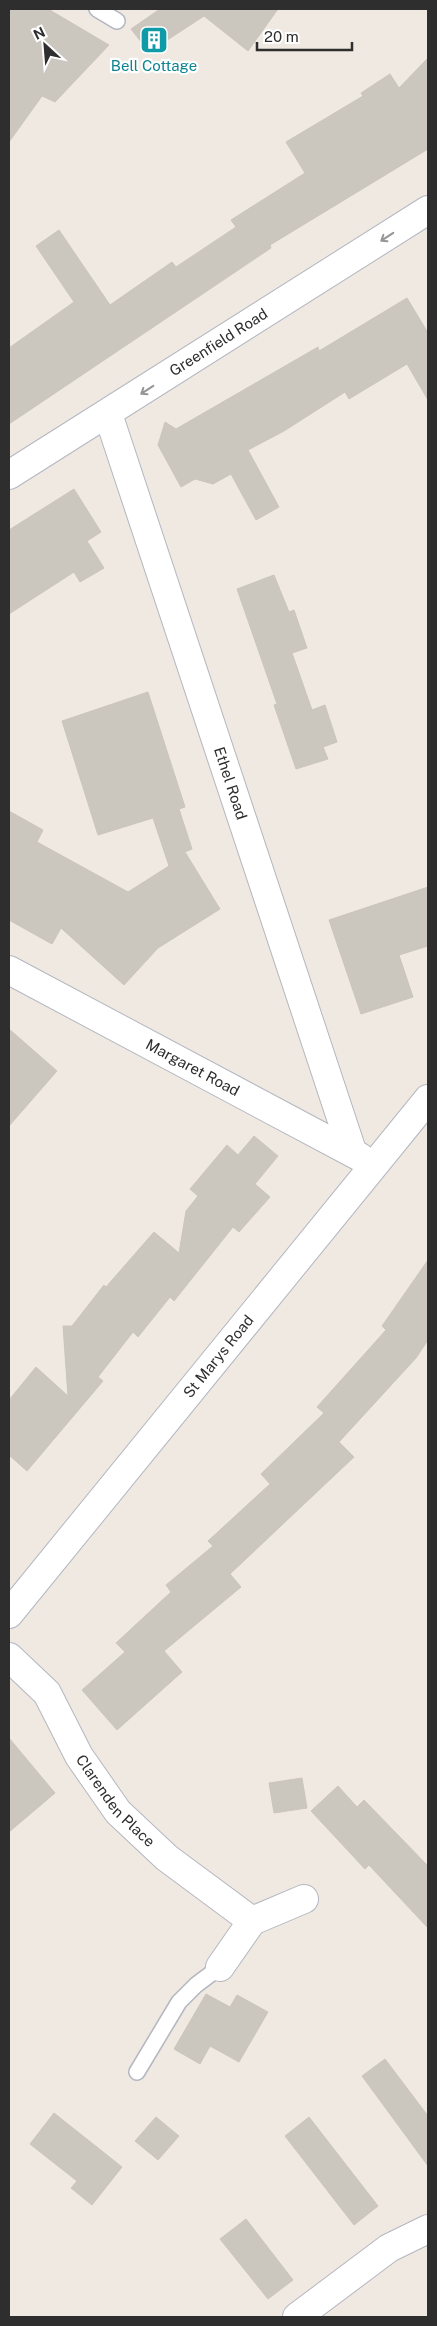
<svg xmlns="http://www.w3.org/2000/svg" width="437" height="2326" viewBox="0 0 437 2326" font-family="'Public Sans',sans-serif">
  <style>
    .building { fill: #cbc7bf; stroke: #cbc5ba }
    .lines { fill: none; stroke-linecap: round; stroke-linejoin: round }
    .lane-casing { stroke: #b4b7c1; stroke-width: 18 }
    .street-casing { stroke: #b4b7c1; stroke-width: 30 }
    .secondary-casing { stroke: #b4b7c1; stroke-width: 30 }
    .lane { stroke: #fff; stroke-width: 15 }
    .street { stroke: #fff; stroke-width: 28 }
    .secondary { stroke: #fff; stroke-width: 28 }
    .oneway { stroke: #969696 }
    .labels { text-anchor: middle; stroke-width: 4.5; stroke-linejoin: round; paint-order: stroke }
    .culture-label { font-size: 15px; fill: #0d838f; stroke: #fff }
    .street-label { font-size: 15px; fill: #2e2e2e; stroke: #fff }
  </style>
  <rect width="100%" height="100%" fill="#efe9e1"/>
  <path class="building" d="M9,9H48L109,45L55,102L42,96L9,142Z
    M160,9H278L248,51L204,16L149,52L131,29Z
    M428,58V149L270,245L271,248L9,424V348L74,302L36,246L59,230L110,305L172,262L176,267L236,227L231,220L305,173L286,142L363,96L361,93L390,74L399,88Z
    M407,298L428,333V400L407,364L349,399L345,392L284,431L248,450L279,507L256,520L231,474L213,484L195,479L181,487L158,445L165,422L176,429L318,347L319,351Z
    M74,489L101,532L87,541L104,568L80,582L74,572L9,614V530Z
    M274,575L289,612L294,610L307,648L292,653L312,710L325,705L337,742L323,747L328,759L296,769L274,705L277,704L237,589Z
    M148,692L185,807L179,809L192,849L185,852L220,909L158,948L124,985L61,928L52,944L9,920V811L43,830L37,842L128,892L169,866L153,818L98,835L62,721Z
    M428,887V946L399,955L413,997L361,1014L329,920Z
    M9,1029L57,1071L9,1126Z
    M254,1136L278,1156L255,1184L270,1197L239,1232L233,1227L174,1301L170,1297L138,1337L133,1332L98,1377L103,1381L27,1471L9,1455V1400L36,1367L68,1396L63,1326H72L104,1285L106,1287L154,1232L179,1253L186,1211L198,1196L190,1189L227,1145L238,1155Z
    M428,1260V1340L416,1358L339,1442L354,1457L230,1574L241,1587L164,1651L182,1672L117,1730L82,1690L125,1652L116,1643L171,1592L166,1585L213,1546L208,1541L270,1484L261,1474L324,1413L317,1407L386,1330L382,1326Z
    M9,1738L55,1793L9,1832Z
    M302,1778L307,1808L274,1813L269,1783Z
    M338,1786L357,1807L364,1800L428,1866V1928L369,1865L365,1869L311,1811Z
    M206,1994L230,2007L237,1995L268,2012L239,2062L210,2046L200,2064L174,2049Z
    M385,2059L428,2116V2166L362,2076Z
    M54,2113L122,2167L92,2205L71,2188L77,2181L30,2144Z
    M156,2117L179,2136L158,2160L135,2141Z
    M309,2117L378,2206L354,2225L285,2136Z
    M246,2219L293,2280L268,2299L220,2239Z"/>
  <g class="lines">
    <defs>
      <path id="lane" d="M97,9L117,21
        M137,2072L179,2002L196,1985L220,1967"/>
      <g id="street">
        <path id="s1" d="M108,414L352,1151"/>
        <path id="s2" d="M9,475L428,210"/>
        <path id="s3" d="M9,970L360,1157"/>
        <path id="s4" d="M9,1657L47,1693L79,1756L118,1812L167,1858L252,1921L220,1967"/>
        <path d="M252,1921L304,1899"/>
        <path d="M297,2317L389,2248L428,2229"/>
      </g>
      <g id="secondary">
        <path id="s5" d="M9,1614L428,1099"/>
      </g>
    </defs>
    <use href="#lane" class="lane-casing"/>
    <use href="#street" class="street-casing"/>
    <use href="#secondary" class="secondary-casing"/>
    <use href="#lane" class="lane"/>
    <use href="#street" class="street"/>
    <use href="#secondary" class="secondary"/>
  </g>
  <defs><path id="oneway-shaft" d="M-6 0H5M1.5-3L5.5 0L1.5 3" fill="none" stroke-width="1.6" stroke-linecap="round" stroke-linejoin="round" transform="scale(1.25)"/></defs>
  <g class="oneway">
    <use href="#oneway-shaft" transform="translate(387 237) rotate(147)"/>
    <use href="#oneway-shaft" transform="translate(147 390) rotate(147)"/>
  </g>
  <defs>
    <symbol id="building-square" viewBox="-11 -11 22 22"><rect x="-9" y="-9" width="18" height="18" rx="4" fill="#0f9aa8" stroke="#fff"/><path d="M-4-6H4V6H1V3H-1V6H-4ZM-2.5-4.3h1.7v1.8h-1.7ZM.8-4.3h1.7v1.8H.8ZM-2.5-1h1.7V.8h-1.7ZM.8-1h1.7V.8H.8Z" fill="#fff"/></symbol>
  </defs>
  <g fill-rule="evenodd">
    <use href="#building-square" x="138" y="24" width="32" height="32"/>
  </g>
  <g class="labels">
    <g class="culture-label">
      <text x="154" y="71">Bell Cottage</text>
    </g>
    <g class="street-label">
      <text dy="5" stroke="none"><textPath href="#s2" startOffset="248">Greenfield Road</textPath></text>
      <text dy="5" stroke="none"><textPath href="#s1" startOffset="389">Ethel Road</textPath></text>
      <text dy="5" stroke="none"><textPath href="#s3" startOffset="208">Margaret Road</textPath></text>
      <text dy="5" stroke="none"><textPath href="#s5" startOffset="332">St Marys Road</textPath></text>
      <text dy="5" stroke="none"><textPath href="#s4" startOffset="181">Clarenden Place</textPath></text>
    </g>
  </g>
  <rect width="437" height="2326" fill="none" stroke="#2e2e2e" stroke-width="20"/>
  <g transform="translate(45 45) rotate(334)" stroke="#ffffff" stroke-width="4" paint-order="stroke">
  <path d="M0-4L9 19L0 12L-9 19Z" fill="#2e2e2e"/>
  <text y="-8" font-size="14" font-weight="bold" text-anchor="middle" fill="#2e2e2e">N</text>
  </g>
  <path d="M257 42v8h95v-8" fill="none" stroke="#2e2e2e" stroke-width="2.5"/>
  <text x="264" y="42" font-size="15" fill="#2e2e2e" stroke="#ffffff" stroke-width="4" paint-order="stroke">20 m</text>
</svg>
